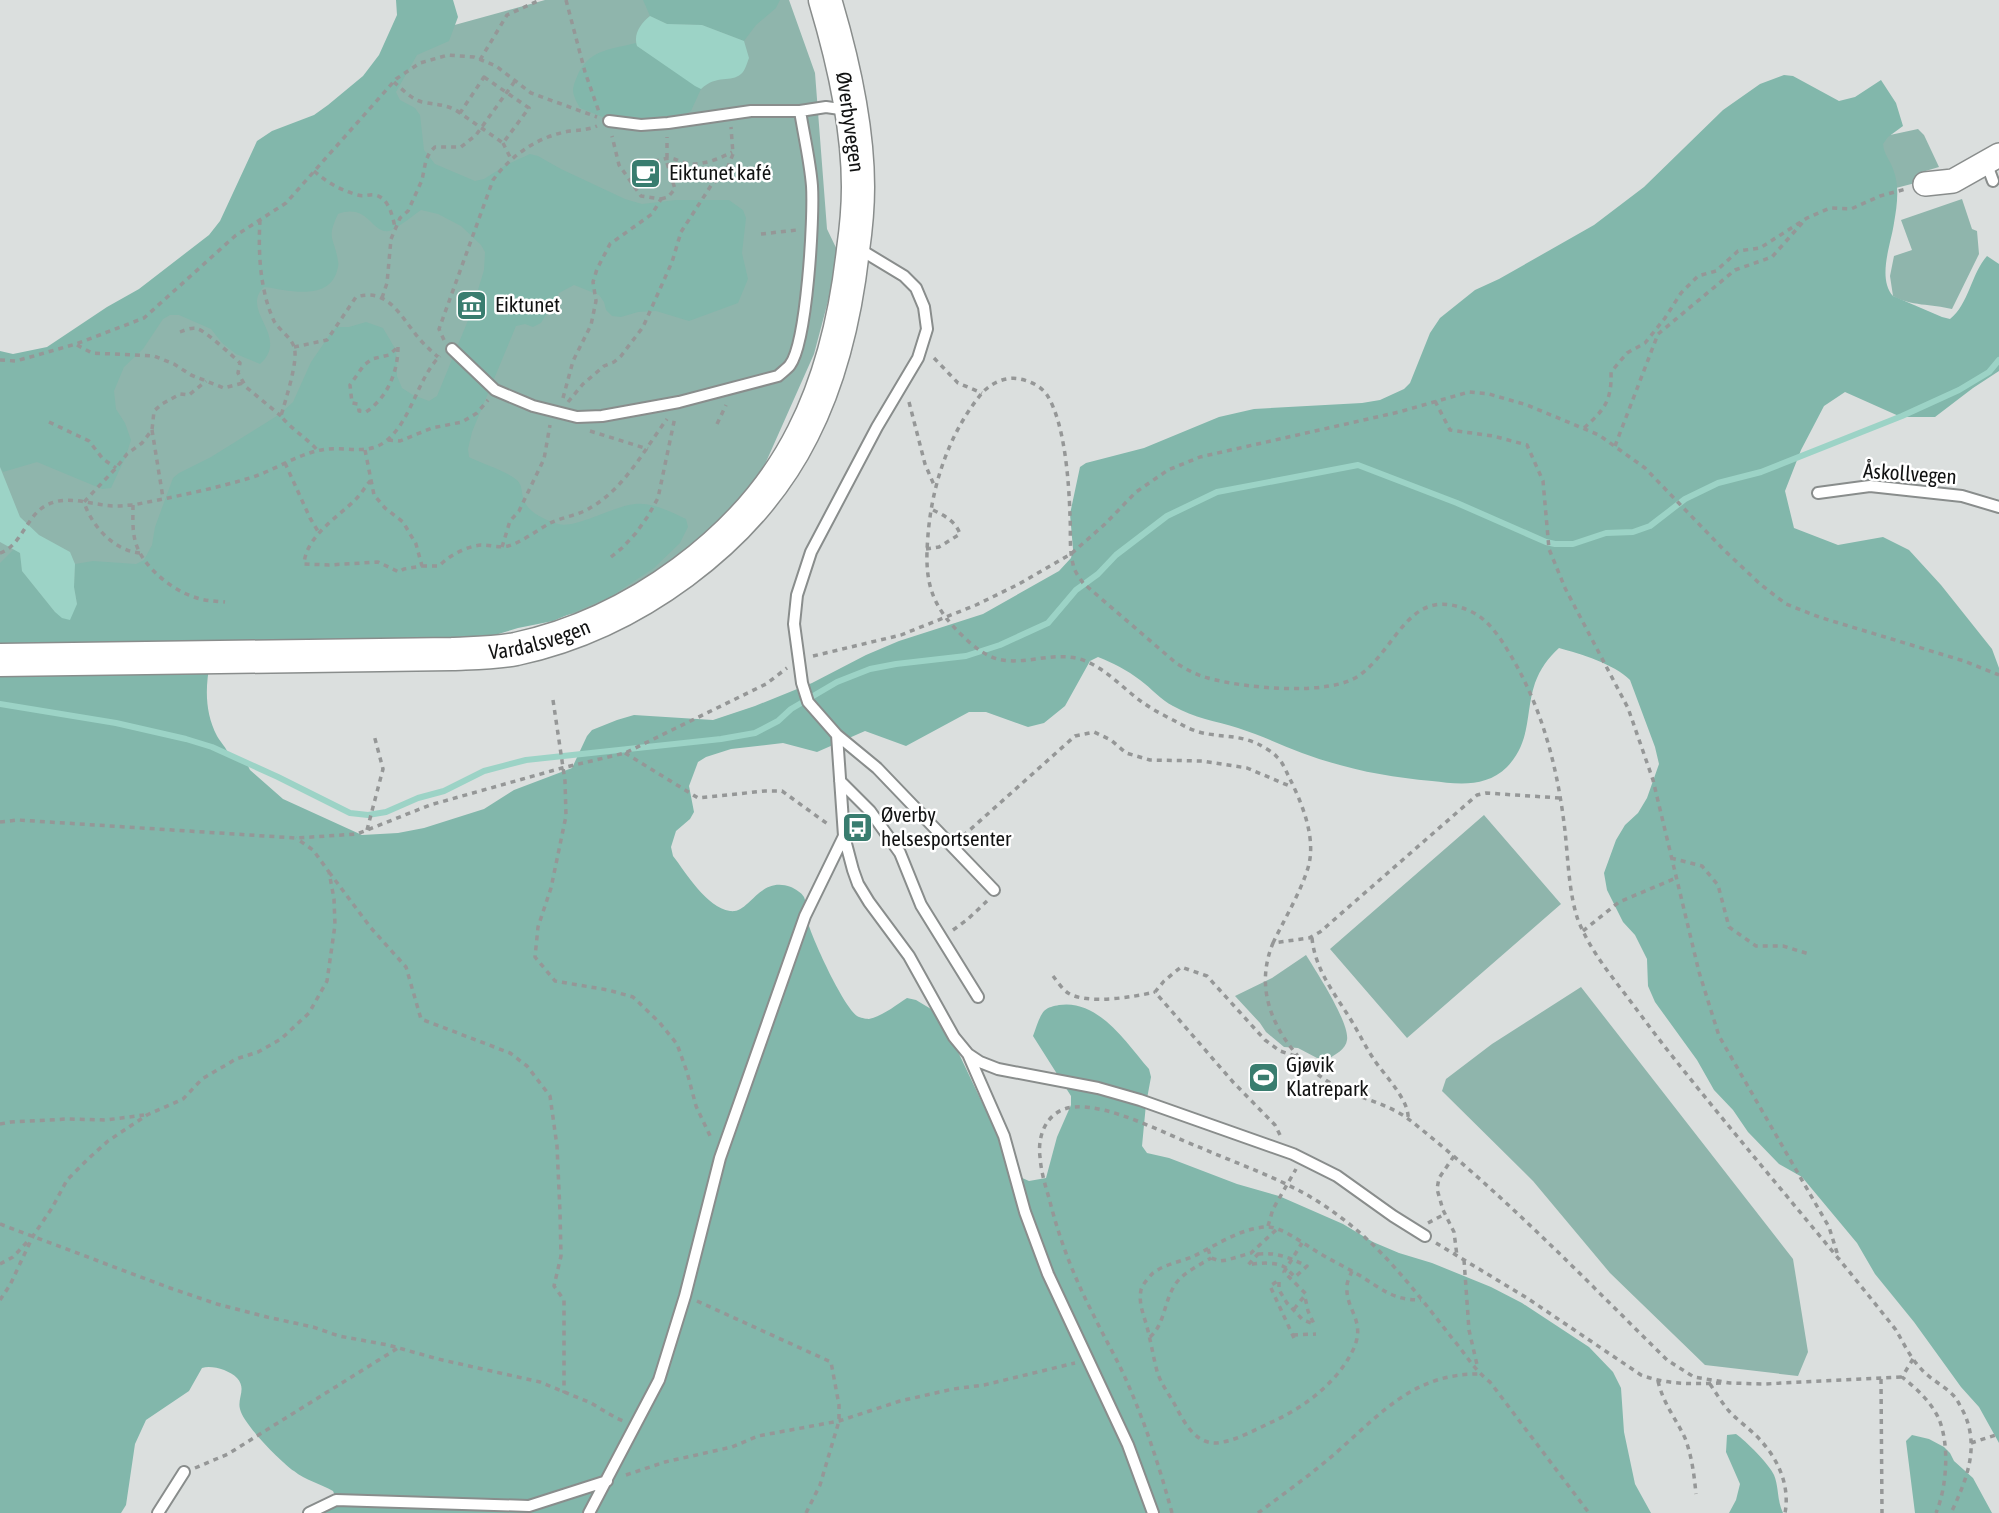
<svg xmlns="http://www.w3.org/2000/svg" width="1999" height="1513" viewBox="0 0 1999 1513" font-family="'Asap Condensed',sans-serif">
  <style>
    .green { fill: #8fb5ac }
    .forest { fill: #82b7ab }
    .water { fill: #9cd3c6 }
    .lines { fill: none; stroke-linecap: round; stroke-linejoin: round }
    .stream { stroke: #9cd3c6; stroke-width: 6 }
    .lane-casing { stroke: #898d8c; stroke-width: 14 }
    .street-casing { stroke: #898d8c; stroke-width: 26 }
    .secondary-casing { stroke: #898d8c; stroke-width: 35 }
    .path { stroke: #959797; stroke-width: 3.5; stroke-dasharray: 5 5; stroke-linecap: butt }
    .lane { stroke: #fff; stroke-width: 10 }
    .street { stroke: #fff; stroke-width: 23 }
    .secondary { stroke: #fff; stroke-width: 32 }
    .labels { text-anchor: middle; stroke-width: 5; stroke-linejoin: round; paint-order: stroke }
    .street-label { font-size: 21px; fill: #111212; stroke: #fff }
    .poi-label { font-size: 21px; fill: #111212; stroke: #fff; text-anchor: start }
  </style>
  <rect width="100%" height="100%" fill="#dbdfde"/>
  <path class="green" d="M545,0H789L815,73L827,229L840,256L814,354L762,471L705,538L651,580L596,609L439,641L0,636V368L23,375L259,202L400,40Z
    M1918,129L1924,135L1939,167L1922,172L1923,181L1896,188L1874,137L1890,135Z
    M1962,199L1972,229L1977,231L1979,254L1952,309C1932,304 1910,306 1893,296L1890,276L1894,256L1912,250L1901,220Z
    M1484,815L1561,904L1407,1038L1330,949Z
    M1306,955C1316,971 1350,1023 1347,1040C1346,1049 1335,1055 1328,1059L1317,1058L1298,1048L1284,1047L1266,1032L1260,1023L1235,996L1272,978Z
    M1581,987L1793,1259L1808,1352L1798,1376L1705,1365L1610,1273L1533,1181L1442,1091L1446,1079L1492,1044Z"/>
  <path class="forest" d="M396,0H453L458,17L449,41L417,55L396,92L400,100L415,108L420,115L424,150L435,164L475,181L484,179L506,165L530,154L538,156L561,169L625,199L642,204L676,200H729L743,210L746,218L742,253L748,279L738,303L689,321L656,311L638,312L621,317L612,316L606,310L604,302L599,295L574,285L559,293L541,323L533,327L525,324L516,326L472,432L468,449L469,457C481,463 508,472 517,480C523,486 521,493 524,500C528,513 546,520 558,524C576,529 613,506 635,504C652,502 671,512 686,519L688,527L680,543L654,568L610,597L553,621L518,628L475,641L210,663C205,688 205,713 217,736C221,743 226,747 229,755L246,762L250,770L283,799L362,835L398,833L424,828L484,809L514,790L572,768L587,736L592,730L617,720L634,715L713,720L755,706L812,683L866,655L899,641L983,614L1059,571L1071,558L1073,549L1070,514L1080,467L1086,463L1144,448L1219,417L1254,409L1362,403L1380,400L1404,389L1410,383L1430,333L1440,318L1475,290L1499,279L1594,225L1644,187L1723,110L1760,84L1784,75L1793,76L1839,101L1855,97L1881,80L1896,103L1903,126L1888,137L1883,144C1884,155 1890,160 1893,169C1900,186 1897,206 1894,223C1891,244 1877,278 1893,296L1942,317L1950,319C1969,304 1971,274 1987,256L1999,264V371L1973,388L1935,417H1901L1845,392L1824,406L1801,450L1785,491L1794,528L1838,545L1883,537L1909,550L1941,585L1992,649L1999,668V1443L1979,1407L1961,1387L1914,1322L1875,1274L1857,1243L1802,1177L1779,1164L1748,1132L1733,1110L1714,1090L1697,1060L1655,1002L1648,986L1647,959L1635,935L1623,922L1607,890L1604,873L1616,840L1625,825L1638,813L1647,798L1659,764L1655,747L1630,680C1614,664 1581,654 1559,648C1548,658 1540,669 1535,683C1525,712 1532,741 1507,767C1486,788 1457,784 1432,781C1386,777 1346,769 1302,753C1281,745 1260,735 1238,728C1216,721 1194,718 1173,706C1161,700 1151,688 1140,680C1127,670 1113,663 1098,657L1090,661L1065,706L1044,723L1028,727L986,712H969L906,746L865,731L817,752L783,743L731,749L706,757L698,762L689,786L694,812L690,819L676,831L671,847L673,856C687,874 706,907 730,911C750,914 759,875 791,887C795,889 801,892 804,897C807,904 806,915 808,923C813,940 845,1011 859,1017C861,1018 868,1019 869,1019C883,1016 896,1005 907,998L916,1000L931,1009L951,1037L997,1134L1013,1174L1029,1181L1046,1178L1057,1137L1071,1105V1096L1033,1036C1036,1028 1039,1017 1044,1011C1048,1007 1054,1006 1059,1005C1099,999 1126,1043 1149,1069L1151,1077L1146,1104L1142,1146L1147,1153L1169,1158L1237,1184L1279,1196L1343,1224L1373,1242L1399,1253L1432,1263L1491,1287L1522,1303L1589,1347L1613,1372L1621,1388L1624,1432L1635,1484L1651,1513H311L336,1498L333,1491C321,1484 305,1480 294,1471C281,1462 243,1424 240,1409C237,1398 247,1389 237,1378C229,1370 212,1365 202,1368L189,1391L146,1420L135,1444L126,1505L121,1513H0V563L14,549L20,553L22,571L55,612L77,604L74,587L75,564L93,561L136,564L144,560L152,545L155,527L173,478L179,473L211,457L280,414L293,402L311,362L331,333L337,327H349L366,322L383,328L396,350L397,376L402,388L413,395L429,401L437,396L471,313L484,270L485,252L481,245L461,226L438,214L421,210C412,216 402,225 392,230C372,238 370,202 338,214C326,240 334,236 338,261C339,265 338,267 337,271C328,302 288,290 264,287C239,311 291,336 260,364L236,354L222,343L211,329L179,315H170L163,319L143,349L124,367L114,391L116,409L125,423L131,440L126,456L111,488L102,489L37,462L3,472L0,467V351L13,354L47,347L107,307L139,289L209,235L220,221L257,141L272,131L314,115L328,105L363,76L379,55L397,15Z
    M643,0H780L776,8L756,25L744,41L702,25L667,24L650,16Z
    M636,43L637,46L701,89L691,111L683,115L622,120L605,118L580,108C571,92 571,90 579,72C591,49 613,49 636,43Z
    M1736,1434C1746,1441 1769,1464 1774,1475C1779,1487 1777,1501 1783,1513H1729L1736,1500L1740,1484L1726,1452L1727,1435Z
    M1912,1435L1929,1439L1944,1447L1950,1453L1954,1461L1973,1478L1992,1513H1915L1906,1441Z"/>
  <path class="water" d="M650,16L667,24L702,25L744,41L749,58C747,63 745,71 741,74C731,83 717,74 701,89L695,86L637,46C633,34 641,23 650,16Z
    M0,467L20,517L39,535L70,552L75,564L74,587L77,604L70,620L62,618L55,612L22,571L20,553L0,542Z"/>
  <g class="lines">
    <path class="stream" d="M0,704L116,723L186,739L212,747L278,777L350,813L368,815L386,812L418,798L444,791L484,771L526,760L721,739L755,733L778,721L791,709L837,682L870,669L896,664L966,656L1000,645L1048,623L1076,590L1098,574L1116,555L1167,516L1217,492L1358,465L1457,503L1546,542L1555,544H1573L1606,533L1633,532L1650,526L1685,499L1718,483L1761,472L1902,416L1959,390L1989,372L1999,360"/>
    <defs>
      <path id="lane" d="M609,121L641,125L668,123L751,111H800
        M1986,162L1993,181
        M856,247L904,276L916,288L924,307L927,329L918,358L877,427L811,552L797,595L794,624L802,683L808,702L837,735L877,768L994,890
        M452,349L495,390L533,406L577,417L602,416L679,402L778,376C781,373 787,369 790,365C807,342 814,218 812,186C810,161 804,136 800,111L826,107L847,110
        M1818,493L1870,486L1962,496L1999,507
        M840,781L870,811L900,853L921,905L978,997
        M844,836L853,870L858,884L869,902L909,956L954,1037L968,1054L1004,1136L1025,1212L1048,1274L1128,1445L1153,1513
        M968,1054L980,1062L998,1069L1098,1088L1140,1100L1293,1154L1337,1176L1393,1216L1425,1236
        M158,1513L184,1472
        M309,1513L336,1500L529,1506L607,1481
        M589,1513L659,1380L685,1296L720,1158L805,916L844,836L837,735"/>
      <path id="street" d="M1925,184L1953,181L1999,155"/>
      <g id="secondary">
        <path id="s1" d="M0,660L452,654C473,653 495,653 516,649C632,624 749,541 803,433C832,376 846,313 853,250C856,229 858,208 858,187C858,124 843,60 825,0"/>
      </g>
    </defs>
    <use href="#lane" class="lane-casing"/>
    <use href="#street" class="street-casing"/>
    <use href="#secondary" class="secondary-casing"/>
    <path class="path" d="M566,0L585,72L599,112
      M480,60L507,15L540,0
      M484,77L529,108L503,143L460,113Z
      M394,82C402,89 411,99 422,102C436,105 448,104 460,113
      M503,143L511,159
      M654,162C678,153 673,163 693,164C706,164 721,158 732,152
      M314,171C328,183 340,190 358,195C364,197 369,194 375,195C389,198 392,215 395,227
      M661,199L668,197L675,189L667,163V137
      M260,220C258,252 260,291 274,321C279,330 291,337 294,347C299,360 285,401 281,416C292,430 307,438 318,451
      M761,234L797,230
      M382,298L387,283L391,239L400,218L408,211L422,180L426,160L430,152L435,147H461L476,135L515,81
      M180,332C185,330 192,327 198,329C204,330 234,357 240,363L238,373L246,387L281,416
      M444,340L439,329L493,180C511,155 539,136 570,131C580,130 588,130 597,126
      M77,345L92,353L154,356L174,364L191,375L224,388L243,383
      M294,347L327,340L356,297C386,288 398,312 414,332C421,342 429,349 438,357
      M398,347C398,372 387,398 366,412L359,411L358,404L352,403L350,385L364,365L372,359L389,355Z
      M934,358L958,383L982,393
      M0,360L16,361L76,344L144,318L235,236L286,203L396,79L420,63L448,55L474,57L496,66L531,93L597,117
      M563,398L573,361L591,325L596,301L593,282L597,269L610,244L652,214L661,199L641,196L619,165L612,136
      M1435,401L1450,430L1493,436L1527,445L1543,481L1549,549L1565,588L1628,708L1653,780L1699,972L1719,1036L1829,1227L1839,1259
      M568,402L583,384L604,366L614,362L621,356L643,327L672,262L681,232L712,184L725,174L733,154L731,127
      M909,402L925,464L934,485
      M49,422L89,441L103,459L116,468
      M717,424L726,405
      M1584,428C1604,410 1612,401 1611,372L1627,353L1645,343L1665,318L1681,293L1698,276L1716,271L1738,251L1760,248L1807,218L1830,208L1851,209L1880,196L1906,189
      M152,430L163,498
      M590,431L648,449
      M388,440L400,441L432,428L462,422L477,413L488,400
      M1615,446L1658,334L1735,270L1772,257L1803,222
      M365,450L374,495L385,508L403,522L416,544L422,566L404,569L399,572L378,562L329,565L304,564C306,536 338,517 356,499C361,494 365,487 370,481
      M285,463L310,518L319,533
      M133,505C133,518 132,531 136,544C144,568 173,591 197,598C206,601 215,601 225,602
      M502,547L510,521L519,511L544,459L550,425
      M926,549L939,547L960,534C955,520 943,515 931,509
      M0,553C21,546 26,517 45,506C67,493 93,506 116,506C122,506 127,505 133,505C173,497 214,489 253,477C277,469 303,451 328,449C348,447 369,455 386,441C412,420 417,379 440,356
      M140,553C114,551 91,525 84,502L116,468L127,454L142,443L152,430L154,411L162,404L180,394L189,395L206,381
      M611,557L622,548L636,533L648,516L658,498L675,417
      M422,566H439C450,555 465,547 481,545C490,545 499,548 508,546C520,543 538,530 550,523C563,517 579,515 590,508C625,488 644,450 667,419
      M813,656L901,635L976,605L1019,584L1071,554L1105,524L1136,492L1168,470L1200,457L1399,412L1469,392L1489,394L1527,405L1599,435L1645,468L1723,549L1760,584L1786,604L1819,617L1964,661L1999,675
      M553,700L565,781L566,816L551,888L538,927L535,957L555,981L608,990L633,997L659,1022L677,1044L687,1072L696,1106L712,1140
      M625,753L698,798L765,791H782L829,825
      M1560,798L1486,793L1477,795L1320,932L1309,938L1273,943C1256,984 1269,1022 1297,1055C1311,1071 1330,1085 1349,1092C1370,1101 1392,1106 1411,1121C1502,1193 1584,1278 1667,1360L1694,1377L1730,1383L1764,1384L1902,1377
      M0,822L18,820L296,838L357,834L430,805L562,768L625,753L766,684L787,668
      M367,830L383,769L374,735
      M963,836L1075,736L1094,732L1111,740L1126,753L1150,760L1202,761L1247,768L1292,787
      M1671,858L1702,866L1718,885L1729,927L1756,946H1783L1809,954
      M329,872L371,928L406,967L421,1019L510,1053L527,1066L550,1096L557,1146L560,1212L561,1256L554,1286L564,1300V1393
      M953,930L968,919L987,901
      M1583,931L1619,902L1676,878
      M1312,938C1315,970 1335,994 1351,1020C1359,1033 1365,1046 1373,1058C1383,1074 1410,1100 1408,1119
      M1273,943C1284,920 1299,895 1307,871C1318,840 1302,803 1288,775C1285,769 1282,761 1277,757C1273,752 1265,748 1260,745C1243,736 1227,737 1208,734C1199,733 1187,728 1179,723C1167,717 1153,710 1142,702C1121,687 1102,664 1076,658C1051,653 1026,664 1002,660C989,658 975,648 966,639C930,606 924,582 928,535C932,485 949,433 982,393C991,383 1006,376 1020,379C1030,381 1041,386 1047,395C1065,423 1069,483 1070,516C1071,532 1069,549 1073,564C1074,571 1079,577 1083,583L1176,663C1186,669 1196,675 1208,678C1243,688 1330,697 1360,675C1399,646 1410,582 1472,612C1491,621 1504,644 1514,661C1544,714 1558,771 1565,831C1568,859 1569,894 1578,920C1589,947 1605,968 1622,990C1638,1011 1653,1032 1669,1052C1743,1146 1822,1236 1896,1330C1904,1344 1911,1359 1923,1371C1932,1380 1944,1386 1953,1395C1957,1399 1959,1404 1962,1409C1981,1445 1967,1479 1951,1513
      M1053,976C1057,981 1062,989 1068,993C1087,1005 1134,997 1155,992
      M0,1124L11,1122L67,1119L106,1120L144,1115
      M1280,1135L1275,1125L1233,1082L1155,992L1164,981L1181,967L1207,976L1265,1040L1280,1051L1298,1057
      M1454,1156L1439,1178L1437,1189L1443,1210L1454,1232L1457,1256
      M1428,1223L1445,1214
      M0,1224L170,1288L217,1304L267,1317L313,1327L339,1336L388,1345L438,1359L540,1382L591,1403L616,1418L623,1421
      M1268,1226L1273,1209L1296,1169
      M1436,1243L1527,1298L1641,1375C1668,1385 1692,1384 1721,1383
      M1208,1249L1211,1258L1220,1261L1227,1260L1251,1253L1277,1229
      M1258,1254C1277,1252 1290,1258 1307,1266L1295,1277C1292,1274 1289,1271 1286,1268C1276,1261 1258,1263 1248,1265Z
      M1464,1260L1469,1330L1478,1369
      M0,1264L13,1257L29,1240
      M1352,1271C1350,1276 1347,1281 1347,1286C1345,1311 1368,1321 1352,1352C1336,1383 1306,1406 1274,1421C1256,1429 1235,1442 1215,1443C1194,1443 1183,1420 1175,1405C1168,1392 1159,1382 1156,1367C1153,1355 1151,1343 1148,1331C1145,1317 1138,1305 1141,1290C1142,1285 1149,1277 1153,1273C1165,1264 1179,1262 1192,1257C1215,1246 1239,1229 1265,1227C1280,1226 1296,1239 1308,1246C1324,1257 1342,1265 1359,1275C1382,1289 1392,1300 1421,1300
      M0,1300L10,1285L33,1236L52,1208L67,1180L88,1159L108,1141L147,1115L183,1099L202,1079L236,1059L258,1052L281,1039L309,1013L327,981L335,925L334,899L329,872L313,850L296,838
      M697,1301L831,1362L839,1405V1421L820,1485L806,1513
      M1294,1309L1306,1294L1284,1272L1302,1243
      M1293,1335L1316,1334
      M1150,1337C1164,1325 1164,1304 1173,1288C1180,1274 1198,1266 1211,1258
      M1294,1338L1270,1286L1279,1280V1290L1287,1303L1303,1320L1314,1324L1308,1311L1305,1297
      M1913,1359L1902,1377C1916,1388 1930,1401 1938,1417C1950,1443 1947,1487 1936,1513
      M1881,1379L1882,1513
      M1658,1381C1663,1403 1676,1419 1685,1438C1692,1457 1694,1474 1696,1494
      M1710,1384C1716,1393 1722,1403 1729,1411C1739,1422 1752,1430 1762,1442C1779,1461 1790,1487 1785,1513
      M1971,1443L1999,1434
      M195,1468L228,1454L398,1348
      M626,1475L665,1462L732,1447L758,1436L839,1421L900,1401L953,1389L984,1385L1075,1363
      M1172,1513C1159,1465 1144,1419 1123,1373C1113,1352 1102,1333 1092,1312C1073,1275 1059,1238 1049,1198C1045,1185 1041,1171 1040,1157C1037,1134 1048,1109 1074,1107C1110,1104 1165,1134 1199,1147C1231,1161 1265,1173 1296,1189C1316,1199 1336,1213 1353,1227C1391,1258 1422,1300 1452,1338C1465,1353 1474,1370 1490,1382L1589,1513
      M1258,1513C1285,1493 1313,1473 1338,1451C1383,1411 1416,1373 1480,1374"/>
    <use href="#lane" class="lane"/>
    <use href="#street" class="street"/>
    <use href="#secondary" class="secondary"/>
  </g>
  <defs>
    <symbol id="cafe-square" viewBox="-11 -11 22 22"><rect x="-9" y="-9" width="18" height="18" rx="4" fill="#397d6f" stroke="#fff"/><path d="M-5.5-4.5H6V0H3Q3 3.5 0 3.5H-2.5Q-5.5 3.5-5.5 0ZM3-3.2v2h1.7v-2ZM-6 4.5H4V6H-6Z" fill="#fff"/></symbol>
    <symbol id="museum-square" viewBox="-11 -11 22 22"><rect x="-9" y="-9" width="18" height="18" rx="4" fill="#397d6f" stroke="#fff"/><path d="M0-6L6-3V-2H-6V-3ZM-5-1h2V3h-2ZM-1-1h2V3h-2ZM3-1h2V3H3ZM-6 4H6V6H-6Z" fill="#fff"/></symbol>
    <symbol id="bus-square" viewBox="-11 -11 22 22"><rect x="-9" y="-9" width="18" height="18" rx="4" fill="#397d6f" stroke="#fff"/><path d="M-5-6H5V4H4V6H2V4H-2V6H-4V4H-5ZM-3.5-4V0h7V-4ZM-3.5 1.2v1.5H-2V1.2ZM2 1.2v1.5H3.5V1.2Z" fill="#fff"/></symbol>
    <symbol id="stadium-square" viewBox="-11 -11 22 22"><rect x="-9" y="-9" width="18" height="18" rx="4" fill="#397d6f" stroke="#fff"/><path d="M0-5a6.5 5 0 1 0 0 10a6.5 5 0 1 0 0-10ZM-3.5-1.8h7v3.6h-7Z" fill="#fff"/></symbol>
  </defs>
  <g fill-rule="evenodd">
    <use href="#cafe-square" x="628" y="156" width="35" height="35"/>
    <use href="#museum-square" x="454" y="288" width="35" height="35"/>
    <use href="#bus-square" x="840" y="810" width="35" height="35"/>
    <use href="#stadium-square" x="1246" y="1060" width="35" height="35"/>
  </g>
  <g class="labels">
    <g class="street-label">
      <text transform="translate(850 122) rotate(82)" y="7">Øverbyvegen</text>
      <text transform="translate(1910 474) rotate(4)" y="7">Åskollvegen</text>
      <text dy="7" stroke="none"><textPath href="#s1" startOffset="541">Vardalsvegen</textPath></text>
    </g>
    <g class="poi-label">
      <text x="669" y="180">Eiktunet kafé</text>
      <text x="495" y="312">Eiktunet</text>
      <text x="881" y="822">Øverby<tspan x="881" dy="24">helsesportsenter</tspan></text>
      <text x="1286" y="1072">Gjøvik<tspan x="1286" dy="24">Klatrepark</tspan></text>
    </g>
  </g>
</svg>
